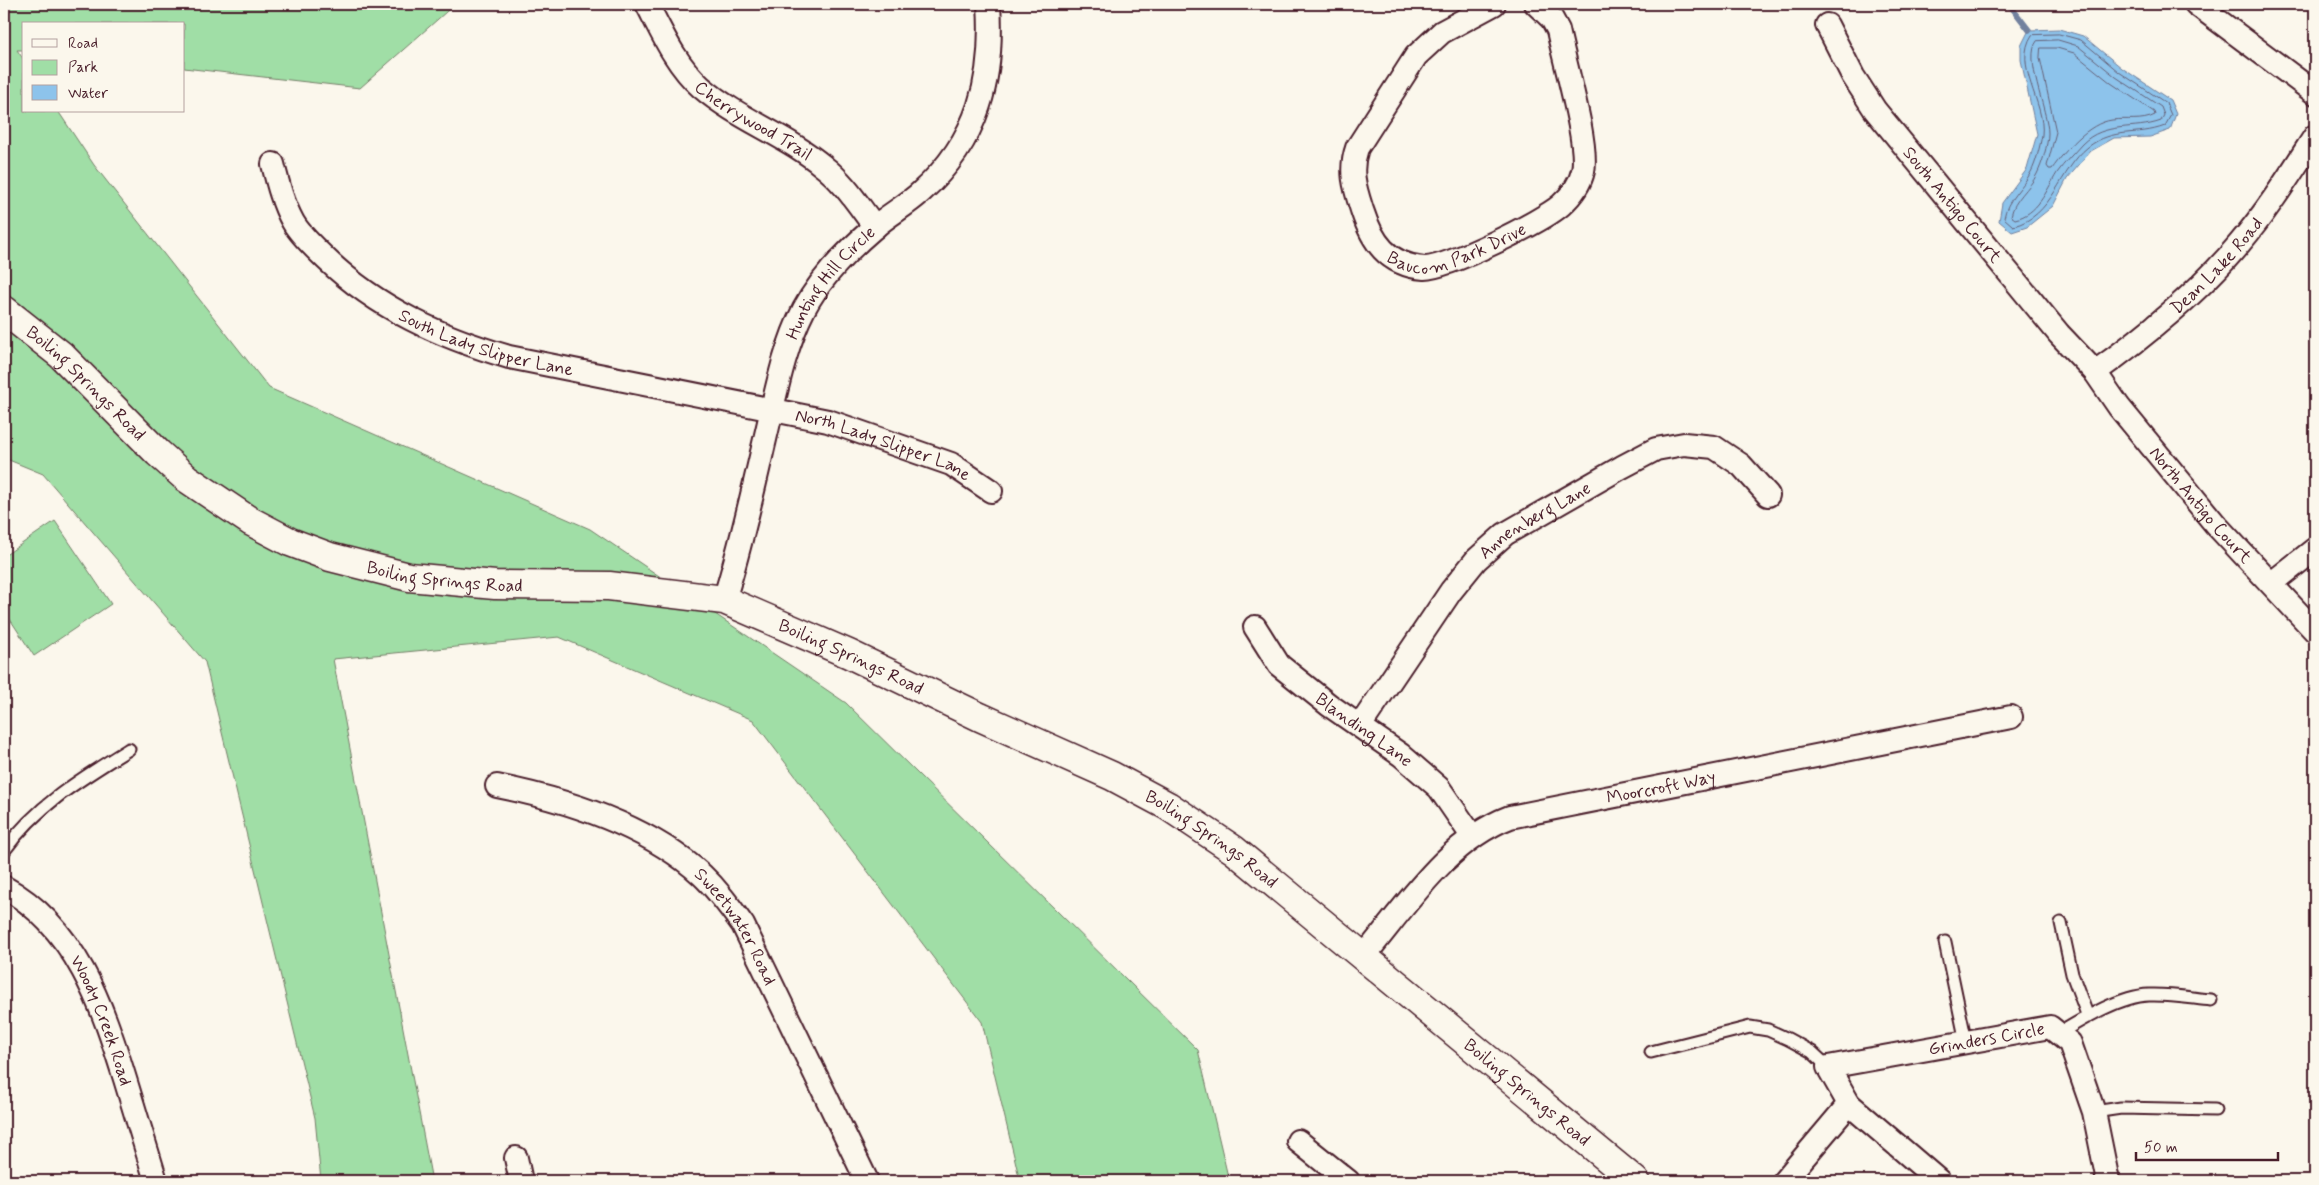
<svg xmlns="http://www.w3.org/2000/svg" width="2319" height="1185" viewBox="0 0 2319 1185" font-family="Mynerve,sans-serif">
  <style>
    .green { fill: #a0dea6; stroke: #757e68 }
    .water { fill: #8dc3eb; stroke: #72819e }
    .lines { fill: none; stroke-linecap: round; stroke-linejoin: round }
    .shore { stroke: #656178; stroke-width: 1 }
    .stream { stroke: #72819e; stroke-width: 5.5 }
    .service-casing { stroke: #4a1f2b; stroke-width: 15 }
    .minor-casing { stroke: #4a1f2b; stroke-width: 26 }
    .tertiary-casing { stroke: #4a1f2b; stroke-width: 31 }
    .service { stroke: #fbf7ec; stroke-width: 11 }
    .minor { stroke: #fbf7ec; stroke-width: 22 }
    .tertiary { stroke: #fbf7ec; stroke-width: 28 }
    .labels { text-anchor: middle; stroke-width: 4; stroke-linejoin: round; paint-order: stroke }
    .street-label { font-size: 18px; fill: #4a1f2b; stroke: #fbf7ec }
  </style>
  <rect width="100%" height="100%" fill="#fbf7ec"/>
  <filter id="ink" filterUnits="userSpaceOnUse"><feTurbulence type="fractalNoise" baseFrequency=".02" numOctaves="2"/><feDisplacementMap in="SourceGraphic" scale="10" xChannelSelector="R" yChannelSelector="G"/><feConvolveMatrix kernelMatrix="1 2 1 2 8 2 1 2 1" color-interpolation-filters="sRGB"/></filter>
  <g filter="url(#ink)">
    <path class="green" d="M4,4H455L360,88L184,68V24H24V50H17L24,60V111H58L94,165L269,388L590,529L846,703L1198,1050L1229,1181H1020L982,1022L753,720L559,637L333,659L432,1181H321L315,1118L205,662L43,474L4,458Z
      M55,521L111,604L34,656L4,610V556Z"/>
    <path class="water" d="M2059,29L2083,36L2122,68L2170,100L2176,114L2170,130L2150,137L2114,138L2091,151L2067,179L2053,206L2027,227L2012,232L1999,221L2002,203L2027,169L2037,134L2021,60V46L2029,30Z"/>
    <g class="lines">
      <path class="shore" d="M2059,34L2081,40L2119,72L2166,103L2171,115L2165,126C2136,137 2114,127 2088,147C2059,170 2053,217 2013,226L2004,218C2007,199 2022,189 2031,172C2036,163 2040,146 2042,135C2046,103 2012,65 2032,35Z
        M2058,40L2078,46L2116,77L2161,107L2164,115L2161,121C2134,131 2105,121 2082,144C2074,153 2064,163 2057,173C2046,191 2038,214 2015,219L2011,216C2014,199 2030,189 2037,174C2042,164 2048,145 2048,133C2048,110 2023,58 2037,41Z
        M2041,48H2057L2074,53L2111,83L2154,112L2155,115C2142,122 2126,118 2112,120C2088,123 2065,151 2052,169H2049L2047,166L2056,132L2040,58Z"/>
      <path class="stream" d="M2009,4L2029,30"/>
      <defs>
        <path id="service" d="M4,851C36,806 82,778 129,749
          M2061,923L2072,974L2088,1017
          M1945,942L1966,1042
          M2058,1034C2083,1019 2120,996 2149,995C2169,994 2191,998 2211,1000
          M1651,1052L1750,1027L1768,1030L1788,1039L1812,1052L1828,1067
          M2094,1112L2121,1108L2215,1110"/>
        <g id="minor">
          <path id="s1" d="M647,4C662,33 676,65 701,87C738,119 786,135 823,166C844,182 859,206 875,227"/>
          <path id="s2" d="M1494,4L1442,32L1416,56L1357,148C1349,171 1355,188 1362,210C1372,241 1387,265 1424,268C1446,269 1543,221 1561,205C1571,196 1580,185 1583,171C1589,144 1564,61 1558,30L1552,19L1536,4"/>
          <path d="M2196,4L2315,93"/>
          <path id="s3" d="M1827,25L1853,76L1875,110L2059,334L2095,372L2119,407L2216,525L2315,631"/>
          <path id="s4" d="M273,164C278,184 283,204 293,222C301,236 314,247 326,259C378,309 441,337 509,357L828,421L951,464L991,491"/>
          <path id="s5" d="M2095,372C2143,338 2201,290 2239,244C2268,210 2291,173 2315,136"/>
          <path d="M2272,583L2315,549"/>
          <path id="s6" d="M724,600C741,546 753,491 766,435C776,393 784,348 804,309C821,277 849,249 876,226C890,214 907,205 921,192C979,140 994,78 989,4"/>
          <path id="s7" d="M1255,627L1279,665L1329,705L1401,755L1439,788L1472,836"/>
          <path id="s8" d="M1360,726L1451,591L1476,560L1505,534L1622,467L1656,449L1684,444L1714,447L1741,465L1768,495"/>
          <path id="s9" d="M497,786C567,800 648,826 702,875C718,890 730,907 743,925L867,1181"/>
          <path id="s10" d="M4,887C76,927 102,1005 125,1079C135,1113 146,1147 156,1181"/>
          <path id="s11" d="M1364,956C1406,906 1447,841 1510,817L2011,717"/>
          <path d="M1298,1141L1348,1181"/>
          <path d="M516,1158L521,1181"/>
          <path d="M1784,1181L1849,1104"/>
          <path id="s12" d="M1939,1181L1849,1104L1828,1067L2050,1027L2070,1043L2094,1112L2108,1181"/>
        </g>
        <g id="tertiary">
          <path id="s13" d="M4,310L61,355L158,453L186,478L250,521L290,542L330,557L409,577L495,585L609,586L724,600L849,654L980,717L1112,776L1168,806L1234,850L1635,1181"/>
        </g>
      </defs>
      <use href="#service" class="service-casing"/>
      <use href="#minor" class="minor-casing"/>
      <use href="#tertiary" class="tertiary-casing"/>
      <use href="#service" class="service"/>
      <use href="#minor" class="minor"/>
      <use href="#tertiary" class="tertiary"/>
    </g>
  </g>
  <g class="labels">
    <g class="street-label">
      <text dy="6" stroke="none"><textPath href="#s1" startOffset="162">Cherrywood Trail</textPath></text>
      <text dy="6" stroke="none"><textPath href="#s3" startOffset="220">South Antigo Court</textPath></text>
      <text dy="6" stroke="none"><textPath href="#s2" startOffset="394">Baucom Park Drive</textPath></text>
      <text dy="6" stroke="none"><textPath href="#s5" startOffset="162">Dean Lake Road</textPath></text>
      <text dy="6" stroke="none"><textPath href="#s6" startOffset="339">Hunting Hill Circle</textPath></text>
      <text dy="6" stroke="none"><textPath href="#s4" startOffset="295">South Lady Slipper Lane</textPath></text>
      <text dy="6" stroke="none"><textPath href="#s13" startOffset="110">Boiling Springs Road</textPath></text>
      <text dy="6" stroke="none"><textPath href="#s4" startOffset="706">North Lady Slipper Lane</textPath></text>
      <text dy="6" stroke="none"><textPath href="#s3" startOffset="610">North Antigo Court</textPath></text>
      <text dy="6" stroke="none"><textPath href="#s8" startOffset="274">Annenberg Lane</textPath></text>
      <text dy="6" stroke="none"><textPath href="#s13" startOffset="530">Boiling Springs Road</textPath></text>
      <text dy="6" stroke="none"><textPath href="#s13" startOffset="950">Boiling Springs Road</textPath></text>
      <text dy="6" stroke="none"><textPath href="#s7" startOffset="152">Blanding Lane</textPath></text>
      <text dy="6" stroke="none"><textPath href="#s11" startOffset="358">Moorcroft Way</textPath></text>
      <text dy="6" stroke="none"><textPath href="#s13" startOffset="1355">Boiling Springs Road</textPath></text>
      <text dy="6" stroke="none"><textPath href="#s9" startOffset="288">Sweetwater Road</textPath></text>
      <text dy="6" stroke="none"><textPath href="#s10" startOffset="170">Woody Creek Road</textPath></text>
      <text dy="6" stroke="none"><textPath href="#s12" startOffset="322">Grinders Circle</textPath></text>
      <text dy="6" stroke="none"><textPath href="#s13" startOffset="1760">Boiling Springs Road</textPath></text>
    </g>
  </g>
  <rect width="2319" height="1185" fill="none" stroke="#fbf7ec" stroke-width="20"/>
  <rect x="10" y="10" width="2299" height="1165" fill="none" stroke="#4a1f2b" stroke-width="2" filter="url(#ink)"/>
  <rect x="22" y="22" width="162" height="90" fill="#fbf7ec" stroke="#b4a19f"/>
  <rect x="32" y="39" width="25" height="8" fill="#fbf7ec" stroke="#b4a19f"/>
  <text x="68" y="48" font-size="15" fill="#4a1f2b">Road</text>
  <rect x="32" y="60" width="25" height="15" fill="#a0dea6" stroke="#b4a19f"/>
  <text x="68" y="72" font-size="15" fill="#4a1f2b">Park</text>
  <rect x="32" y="85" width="25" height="15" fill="#8dc3eb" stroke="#b4a19f"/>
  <text x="68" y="98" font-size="15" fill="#4a1f2b">Water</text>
  <path d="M2136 1152v8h142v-8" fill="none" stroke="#4a1f2b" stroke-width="2.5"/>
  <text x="2144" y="1152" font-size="15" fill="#4a1f2b" stroke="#fbf7ec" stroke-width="4" paint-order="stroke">50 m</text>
</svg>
